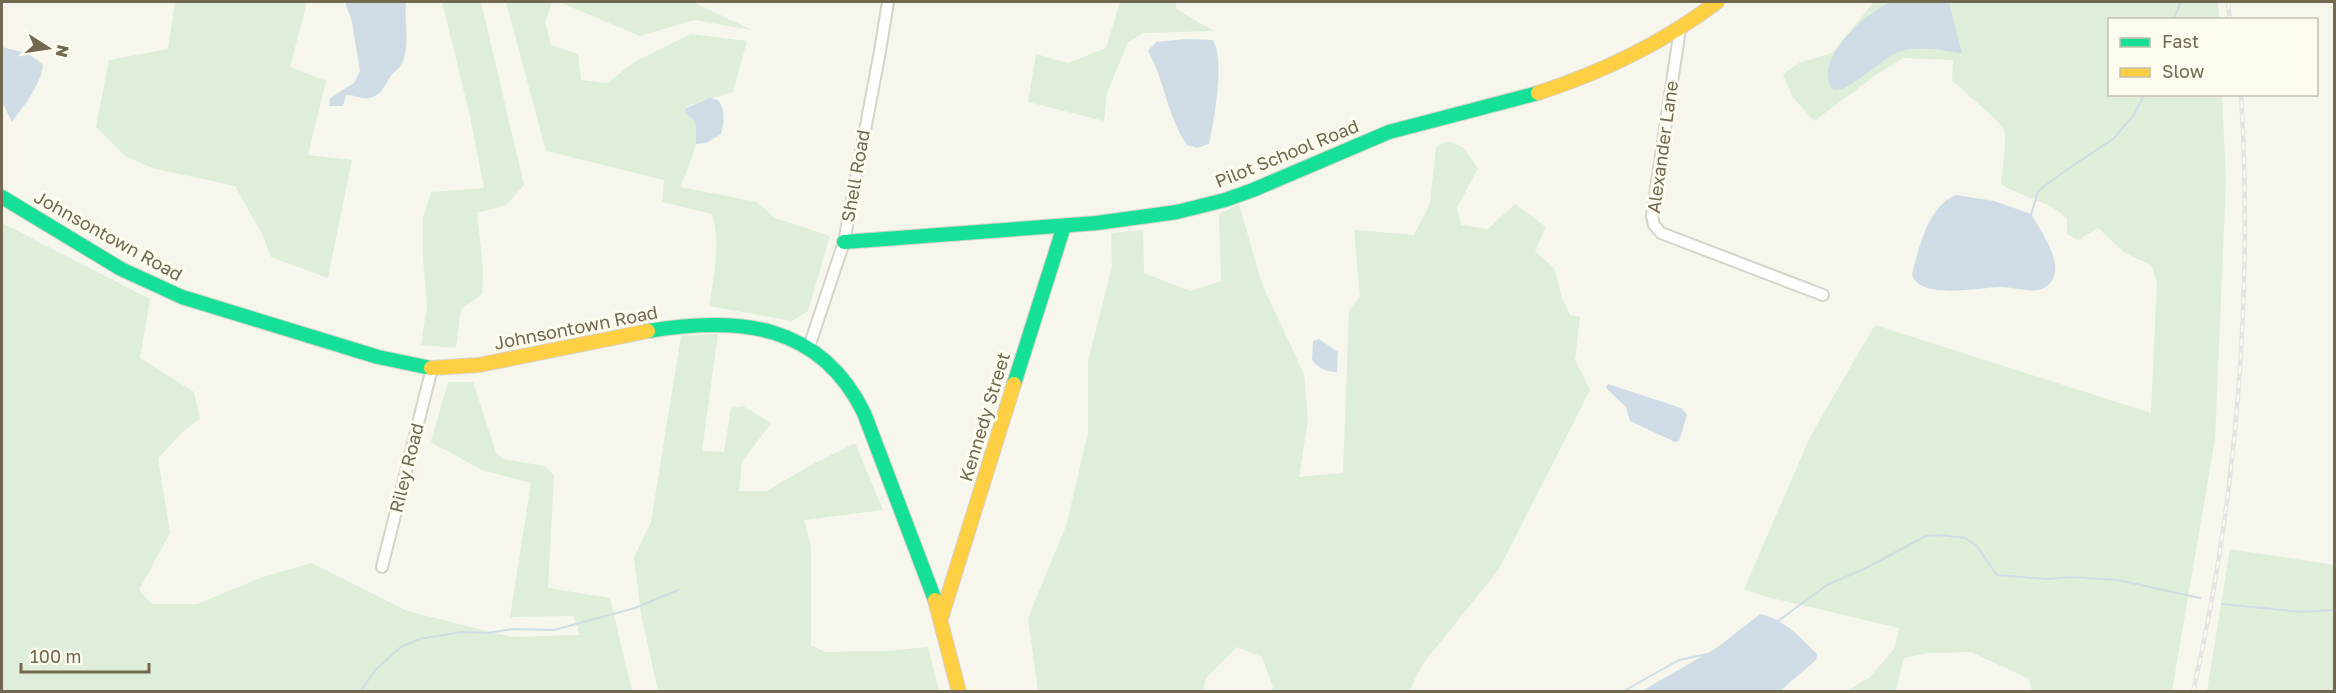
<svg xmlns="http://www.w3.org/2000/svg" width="2336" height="693" viewBox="0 0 2336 693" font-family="'Golos Text',sans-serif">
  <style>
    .green { fill: #deeed8 }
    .water { fill: #cfdce5 }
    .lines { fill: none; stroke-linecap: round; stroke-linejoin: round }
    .stream { stroke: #cfdce5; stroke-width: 2 }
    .street-casing { stroke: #d5d3ca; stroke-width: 14 }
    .fast-casing { stroke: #d6d3ca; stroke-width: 16 }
    .slow-casing { stroke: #d6d3ca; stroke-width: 16 }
    .street { stroke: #fefefc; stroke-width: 10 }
    .fast { stroke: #16e098; stroke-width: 14 }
    .slow { stroke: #ffcf43; stroke-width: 14 }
    .rail-casing { stroke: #e6e3e4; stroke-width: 4.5 }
    .rail { stroke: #fdfcee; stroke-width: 2; stroke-dasharray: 7; stroke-linecap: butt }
    .labels { text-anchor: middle; stroke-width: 6; stroke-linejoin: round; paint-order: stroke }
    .street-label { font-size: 18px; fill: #72674f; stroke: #fdfcee }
  </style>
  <rect width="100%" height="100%" fill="#f6f6ec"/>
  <path class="green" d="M175,2H307L290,67L326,81L308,155L352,160L328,278L271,257L263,236L235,186L152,168L125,156L96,127L109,60L168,49Z
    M442,2H481L524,185L506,205L477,213L483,268L482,294L461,309L456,348L421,345L427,306L423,258V218L431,192L484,188L469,112Z
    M506,2H552L545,22L551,45L578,54L581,80L607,83L636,61L691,34L747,41L733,92L687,106L685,113C688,116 693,119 695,123C703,136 686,173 680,187L757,202L775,218L830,236L808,311L792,321L709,306C714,276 721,243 712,214L662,202L664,180L546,151Z
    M559,2H693L752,30L694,20L640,36Z
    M1120,2H1176V9L1214,31L1144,33L1128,42L1107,93L1104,121L1028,102L1036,54L1068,63L1106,48Z
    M1874,2H2218L2219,19L2110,20V94L2222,95L2226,180L2215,439L2172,691L2096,692L2091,690L2090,692L2031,691L2029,679L1971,652L1927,653L1904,658L1896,691H1847L1869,678L1894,649L1899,628L1767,597L1744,589L1811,435L1875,325L2151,413L2157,282L2151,265L2125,253L2098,228L2078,240L2067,234V218C2048,201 2023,198 2001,184C2002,170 2007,143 2004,130C2002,123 1961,89 1952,80L1953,60L1903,58L1876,75L1814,121L1792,96L1783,74L1799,63L1832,53Z
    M1448,141L1464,148L1478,168L1457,208L1461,225L1488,229L1515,204L1546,227L1535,251L1554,268L1562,297L1570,315L1580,317L1575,360L1590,390L1499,569L1422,665L1409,691H1271L1273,687L1262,657L1237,647L1206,678L1203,691H1038L1028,618L1066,526L1088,433V361L1112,267L1111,233L1143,230L1144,273L1190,291L1221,281L1219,214L1239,204L1262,284L1304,374L1308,420L1299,477L1343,473L1349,310L1360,296L1354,230L1414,235L1430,204L1436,147Z
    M2,223L150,299L140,358L194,392L200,419L186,429L158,458L170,533L139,590L152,604H197L263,577L312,563L407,611L511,637L580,635L573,616L510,617L531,483L482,470L431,442L448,382H473L496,453L503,459L544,466L554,475L548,588L610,598L632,691H2Z
    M718,334L702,451L724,452L731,408L743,406L771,423L742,462L739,491H767L809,466L855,443L883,510L804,520L811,547V645L825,652L887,651L928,647L939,691H658L641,614L634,557L651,522L681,336Z
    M2230,549L2334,565V691H2207Z"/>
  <path class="water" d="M345,2H406C404,19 411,52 400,66C398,70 393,72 391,76C385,84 383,93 373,97C362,101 355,94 346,95L343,106H329L330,98L354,83L360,71L352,22Z
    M1891,2H1949L1962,53C1944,51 1920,45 1901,51C1881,57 1850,93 1833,90C1811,61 1866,12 1891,2Z
    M1186,39L1213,40C1225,59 1214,122 1209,144L1197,148L1187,145C1167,116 1165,81 1148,51L1156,42Z
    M2,47L29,54L43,65C41,85 23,107 12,122L2,102Z
    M710,98L718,100C726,111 724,121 721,134L706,143L696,144C695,127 701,125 685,113L686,108Z
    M1956,195L1994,201L2031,214C2039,228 2061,259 2054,276C2053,281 2047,287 2042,289C2030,293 2013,287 2001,287C1981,287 1918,301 1912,274C1919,248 1928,206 1956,195Z
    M1319,339L1338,352L1337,372C1327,372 1318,368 1312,360L1313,341Z
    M1608,384L1681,408L1687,415L1679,441L1675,442L1630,421L1626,407L1606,388Z
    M1760,614C1784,619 1800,637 1817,654L1816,660L1780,691H1642L1718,647Z"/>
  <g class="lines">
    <path class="stream" d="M2173,20L2181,2
      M2031,215L2038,191L2062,173L2113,139L2133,116L2145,94
      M2222,604L2302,612L2334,610
      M1778,621L1827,585L1864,569L1926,536L1940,535L1965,538L1976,545L1997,575L2048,579L2071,577L2118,580L2200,598
      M360,692L375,670L401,647L419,639L462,632L487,633L513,629L554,630L635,608L678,590
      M1622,692L1679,660L1707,654"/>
    <defs>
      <path id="street" d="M1680,29L1652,216L1654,225L1661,233L1823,295
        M809,347L844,242L880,51L888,2
        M382,567L432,368"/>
      <path id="fast" d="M2,197L121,269L182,297L378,357L431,368
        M844,242L1097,223L1177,212L1225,200L1253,190L1389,132L1538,93
        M648,331C738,316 820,323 864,413L935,600
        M1014,384L1064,226"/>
      <path id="slow" d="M1538,93C1603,72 1663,43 1717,2
        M431,368L479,365L648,331
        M935,600L959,692
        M941,618L1014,384"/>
    </defs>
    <use href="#street" class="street-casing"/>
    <use href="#fast" class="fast-casing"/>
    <use href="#slow" class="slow-casing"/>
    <use href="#street" class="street"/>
    <use href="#fast" class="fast"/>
    <use href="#slow" class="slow"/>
    <defs>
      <path id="rail" d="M2228,2L2230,20
        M2193,692C2237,500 2253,290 2241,94"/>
    </defs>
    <use href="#rail" class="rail-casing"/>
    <use href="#rail" class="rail"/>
  </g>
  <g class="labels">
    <g class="street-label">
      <text transform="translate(1663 147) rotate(-82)" y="6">Alexander Lane</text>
      <text transform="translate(1287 154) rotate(-22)" y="6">Pilot School Road</text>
      <text transform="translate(856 176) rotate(-80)" y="6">Shell Road</text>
      <text transform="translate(108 236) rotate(29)" y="6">Johnsontown Road</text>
      <text transform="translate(576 328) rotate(-11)" y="6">Johnsontown Road</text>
      <text transform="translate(985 417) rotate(-73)" y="6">Kennedy Street</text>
      <text transform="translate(407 468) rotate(-76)" y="6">Riley Road</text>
    </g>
  </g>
  <rect width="2336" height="693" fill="none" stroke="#72674f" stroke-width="6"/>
  <rect x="2108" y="18" width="210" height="78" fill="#fdfcee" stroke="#c5c0ae" stroke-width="1.5"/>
  <rect x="2120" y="38" width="30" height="9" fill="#16e098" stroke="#c5c0ae" stroke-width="1.5"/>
  <text x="2162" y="48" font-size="18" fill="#72674f">Fast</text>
  <rect x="2120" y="68" width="30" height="9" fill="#ffcf43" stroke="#c5c0ae" stroke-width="1.5"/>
  <text x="2162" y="78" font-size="18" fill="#72674f">Slow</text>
  <g transform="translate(48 48) rotate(102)" stroke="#fdfcee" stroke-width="4.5" paint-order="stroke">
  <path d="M0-4.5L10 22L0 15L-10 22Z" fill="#72674f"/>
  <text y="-9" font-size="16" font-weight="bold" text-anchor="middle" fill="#72674f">N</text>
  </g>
  <path d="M21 663v9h128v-9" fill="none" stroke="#72674f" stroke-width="3"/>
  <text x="30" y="663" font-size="18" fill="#72674f" stroke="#fdfcee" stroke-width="4.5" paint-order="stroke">100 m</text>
</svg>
